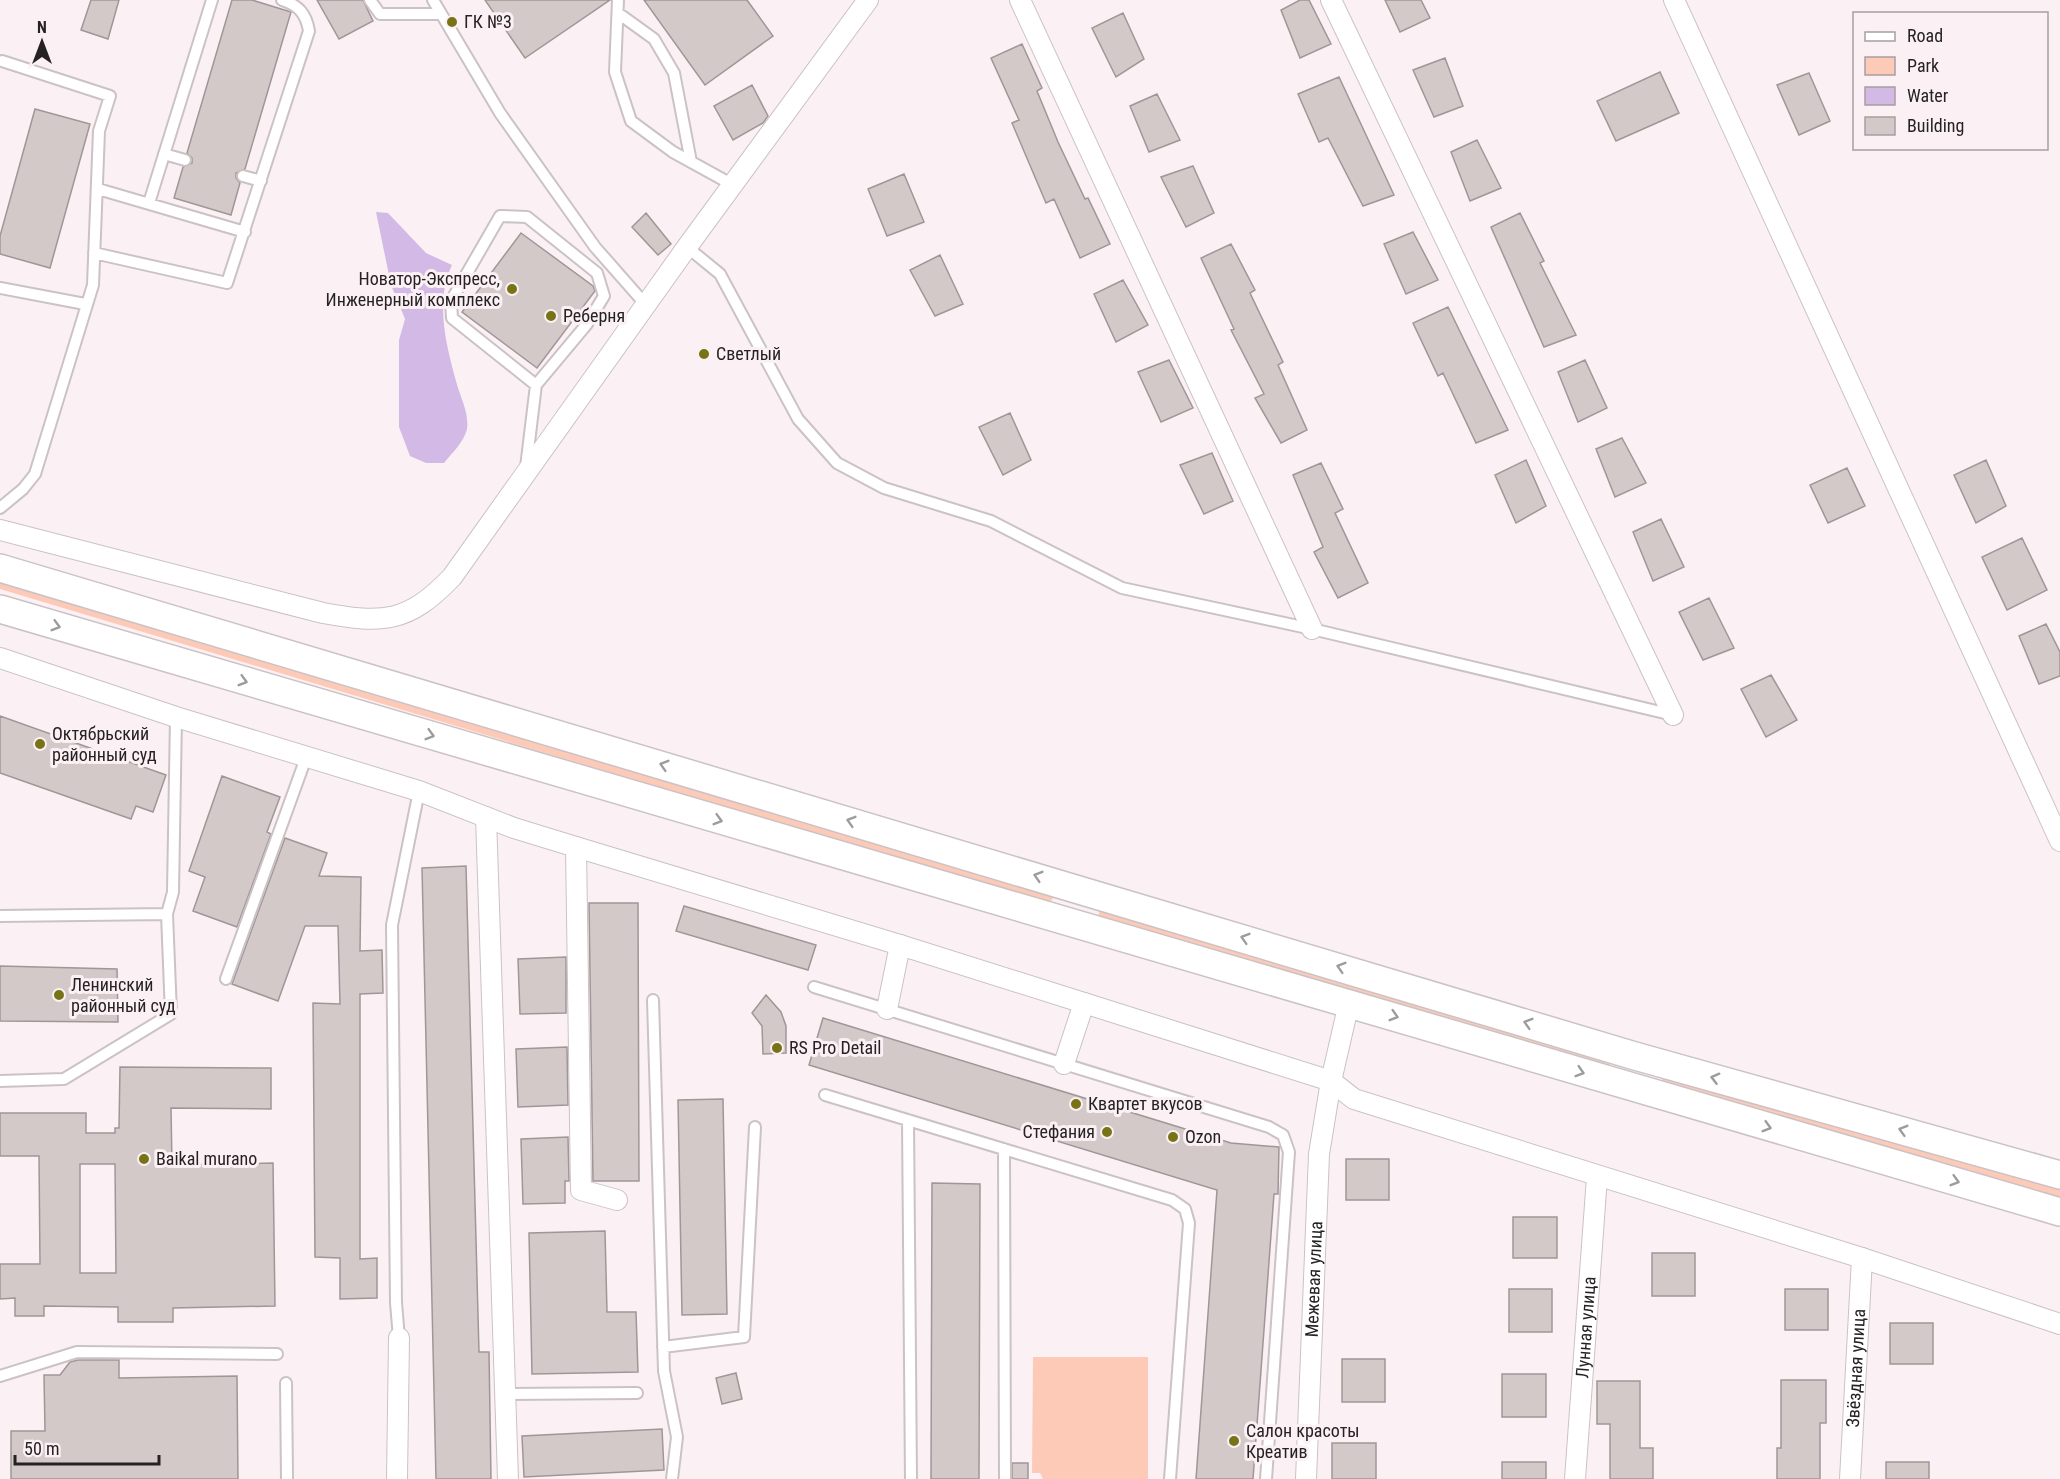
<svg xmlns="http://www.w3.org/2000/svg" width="2060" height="1479" viewBox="0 0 2060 1479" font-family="'Roboto Condensed',sans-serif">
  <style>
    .green { fill: #fecab8 }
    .water { fill: #d3bae6 }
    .building { fill: #d3c9c9; stroke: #a09696; stroke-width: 1.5; fill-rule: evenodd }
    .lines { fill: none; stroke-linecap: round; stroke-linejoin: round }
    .lane-casing { stroke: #cbc2c5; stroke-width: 14 }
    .street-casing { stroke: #cbc2c5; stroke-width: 22 }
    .secondary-casing { stroke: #cbc2c5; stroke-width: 30 }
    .lane { stroke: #fff; stroke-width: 10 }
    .street { stroke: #fff; stroke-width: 20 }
    .secondary { stroke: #fff; stroke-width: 27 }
    .oneway { stroke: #9d9c9c }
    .poi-dot { fill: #777316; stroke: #fbf1f5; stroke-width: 2 }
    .labels { text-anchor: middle; stroke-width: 6; stroke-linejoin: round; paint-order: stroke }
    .poi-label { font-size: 18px; fill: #262224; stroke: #fbf1f5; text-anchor: start }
    .street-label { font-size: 18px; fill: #262224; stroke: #fbf1f5 }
  </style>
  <rect width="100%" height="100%" fill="#fbf1f5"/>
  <path class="green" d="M0,581L1056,895L1048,904L0,589Z
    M1102,905L1610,1064L1608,1073L1096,921Z
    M1665,1069L2060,1186V1200L1661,1084Z
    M1033,1357H1148V1479H1043L1040,1473H1032Z"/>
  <path class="water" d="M376,212L388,213L426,253L452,265C434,303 447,349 458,388C462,400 469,415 467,429C464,442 452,453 444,463H426L410,456L399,427V340L405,319L391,285Z"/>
  <path class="building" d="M91,0H119L108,39L81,30Z
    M232,0H252L291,12L245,169L236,173V178L240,183L231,215L174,198L183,167L192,163V158L187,153Z
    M317,0H363L373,21L339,39Z
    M485,0H610L525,58Z
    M644,0H747L773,36L705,85Z
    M1300,0H1309L1331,44L1300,58L1281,10Z
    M1385,0H1421L1430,18L1400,32Z
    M1123,13L1144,59L1116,77L1092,28Z
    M1022,44L1042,88L1037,91L1058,142L1085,199L1088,198L1110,244L1080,258L1054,199L1046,203L1012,123L1019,120L991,58Z
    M1445,58L1463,106L1434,117L1413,70Z
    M1660,72L1679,113L1616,141L1597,101Z
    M1809,73L1830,121L1799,135L1777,85Z
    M1339,77L1394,195L1363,206L1328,138L1319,142L1298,94Z
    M752,85L768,116L763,123L733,140L714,106Z
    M1157,94L1180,140L1149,152L1130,106Z
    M35,109L90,124L50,268L0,254V236Z
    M1477,140L1501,188L1470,201L1451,152Z
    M1193,166L1214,213L1186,227L1161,177Z
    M904,174L924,222L887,236L868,189Z
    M646,213L671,244L658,255L632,227Z
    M1520,213L1544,261L1540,263L1576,335L1544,347L1491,227Z
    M1413,232L1438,280L1406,294L1384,244Z
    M521,233L593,286L595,291L537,368L462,312Z
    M1231,244L1255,290L1250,293L1283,362L1278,365L1307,430L1281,443L1255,398L1264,394L1231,330L1234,329L1201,258Z
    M940,255L963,304L935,316L910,270Z
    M1123,280L1148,325L1116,342L1094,294Z
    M1448,307L1508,430L1476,443L1443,373L1438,376L1413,323Z
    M1169,360L1193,408L1161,422L1138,372Z
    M1585,360L1607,408L1578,422L1558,372Z
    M1010,413L1031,460L1003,475L979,427Z
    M1622,438L1646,483L1615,497L1596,449Z
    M1212,453L1233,501L1204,514L1180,465Z
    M1526,460L1546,506L1516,523L1495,475Z
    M1986,460L2006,506L1976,523L1954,475Z
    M1321,463L1343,509L1335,513L1368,583L1338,598L1314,552L1323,547L1293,475Z
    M1847,468L1865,506L1828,523L1810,485Z
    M1661,519L1684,567L1653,581L1633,532Z
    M2022,538L2047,590L2007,610L1982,557Z
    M1709,598L1734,648L1703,660L1679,612Z
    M2046,624L2060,652V676L2039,684L2019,636Z
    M1771,675L1797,720L1766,737L1741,689Z
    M0,716L166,775L153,812L136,806L131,819L0,773Z
    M222,776L280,797L267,832L271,834L237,927L193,911L205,877L189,871Z
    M285,838L327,853L319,876L361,877L360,951L382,950L383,993L360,994V1259L377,1258V1298L340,1299V1258L315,1257L313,1003L340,1004L338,926H305L278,1001L232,984Z
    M466,866L479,1352H489L491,1479H436L422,868Z
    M589,903H638L639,1181H593Z
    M684,906L816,945L808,970L676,931Z
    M566,957V1013L520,1014L518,959Z
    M0,966L117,969L118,1022L0,1021Z
    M766,995L781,1012L786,1026V1053L763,1054L762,1026L752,1013Z
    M823,1018L1231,1143L1279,1147L1278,1194H1274L1253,1479H1196L1217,1190L809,1065Z
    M567,1047L568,1105L518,1107L516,1049Z
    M120,1067L271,1068V1109L171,1108L172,1165L273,1163L275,1306L173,1308V1322H118V1307L44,1306V1316H15V1298L0,1299V1264H40L39,1156H0V1113H86V1133H115V1128H119ZM80,1164H115L116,1273H80Z
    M723,1099L727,1314L682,1315L678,1100Z
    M568,1137L569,1181H565V1203L523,1204L521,1139Z
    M1346,1159H1389V1200H1346Z
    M932,1183L980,1184L979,1479H931Z
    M1513,1217H1557V1258H1513Z
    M605,1231L607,1312H636L638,1372L532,1374L529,1233Z
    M1652,1253H1695V1296H1652Z
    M1509,1289H1552V1332H1509Z
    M1785,1289H1828V1330H1785Z
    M1890,1323H1933V1364H1890Z
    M1342,1359H1385V1402H1342Z
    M78,1360H119V1378L237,1376L238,1479H11V1431H45L44,1375H60L70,1362Z
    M736,1373L742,1399L722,1404L716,1378Z
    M1502,1374H1546V1417H1502Z
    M1781,1380H1826V1423H1820V1479H1777V1448H1781Z
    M1597,1381H1640V1448H1653V1479H1610V1424H1597Z
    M662,1429L664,1470L524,1477L522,1436Z
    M1332,1443H1376V1479H1332Z
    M1502,1462H1546V1479H1502Z
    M1886,1462H1929V1479H1886Z
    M1012,1463H1028V1479H1012Z"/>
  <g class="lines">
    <defs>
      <path id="lane" d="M370,0L380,14H441
        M433,0L500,113L595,247L646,305
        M618,0L615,72L631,121L673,152L733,185
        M618,13L654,39L674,73L691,162
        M164,154L185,160
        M243,176L261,181
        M98,189L245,232
        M149,203L212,0
        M687,247L720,274L798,419L837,463L884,488L991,521L1122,588L1312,629L1673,715
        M94,253L227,283L309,31C306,13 298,5 282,0
        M0,288L85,304
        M526,467L536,385L587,324L604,296L597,273L527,217L500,216L451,301L452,318L536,385
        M0,508L23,489L35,474L93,285L99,131L110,96L2,61
        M0,916L167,914L173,892L176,717
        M226,979L307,755
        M814,987L1269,1127L1283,1135L1289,1152L1266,1479
        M653,1000L664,1371L677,1437L672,1479
        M0,1081L64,1079L171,1014L167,914
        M825,1095L1172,1200L1185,1209L1189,1223L1170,1479
        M908,1120L911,1479
        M1004,1149L1005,1479
        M399,1338L396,1303L392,925L419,791
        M663,1347L744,1337L755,1127
        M0,1376L77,1352L277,1354
        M286,1383L287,1479
        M507,1394L637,1393"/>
      <g id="street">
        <path d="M1020,0L1312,629"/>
        <path d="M1331,0L1673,715"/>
        <path d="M1674,0L2060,841"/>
        <path d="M0,530L323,613C383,624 408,623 452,577L687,247L868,0"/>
        <path d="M0,658L176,717L419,791L514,828L576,847L581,1190L617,1200"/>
        <path d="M486,817L508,1479"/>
        <path d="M576,847L900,945"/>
        <path d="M887,1009L900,945L1084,1003"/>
        <path d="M1064,1064L1084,1003L1331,1081L1354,1099L1862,1258L2060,1324"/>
        <path d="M397,1479L399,1338"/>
        <path id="s1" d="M1306,1479L1319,1154L1331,1081L1349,1003"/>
        <path id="s2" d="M1575,1479L1597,1177"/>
        <path id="s3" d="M1850,1479L1862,1258"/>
      </g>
      <path id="secondary" d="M0,568L1635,1056L2060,1175
        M0,609L2060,1212"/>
    </defs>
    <use href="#lane" class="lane-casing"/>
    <use href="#street" class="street-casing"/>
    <use href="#secondary" class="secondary-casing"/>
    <use href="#lane" class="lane"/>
    <use href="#street" class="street"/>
    <use href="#secondary" class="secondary"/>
  </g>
  <defs><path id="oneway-chevron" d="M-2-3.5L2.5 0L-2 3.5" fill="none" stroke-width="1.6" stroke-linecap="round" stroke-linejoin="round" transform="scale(1.5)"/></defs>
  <g class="oneway">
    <use href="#oneway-chevron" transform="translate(56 626) rotate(16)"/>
    <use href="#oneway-chevron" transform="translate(243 681) rotate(16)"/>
    <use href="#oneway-chevron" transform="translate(430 735) rotate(16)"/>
    <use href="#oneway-chevron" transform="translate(664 765) rotate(-163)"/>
    <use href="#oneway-chevron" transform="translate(718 820) rotate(16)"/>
    <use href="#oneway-chevron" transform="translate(851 821) rotate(-163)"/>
    <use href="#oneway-chevron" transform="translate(1038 876) rotate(-163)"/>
    <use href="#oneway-chevron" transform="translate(1245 938) rotate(-163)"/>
    <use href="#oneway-chevron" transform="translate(1341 967) rotate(-163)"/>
    <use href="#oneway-chevron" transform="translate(1394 1016) rotate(17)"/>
    <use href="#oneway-chevron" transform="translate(1528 1023) rotate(-163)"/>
    <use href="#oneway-chevron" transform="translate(1580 1072) rotate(17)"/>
    <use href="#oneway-chevron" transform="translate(1715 1078) rotate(-165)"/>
    <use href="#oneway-chevron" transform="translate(1767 1127) rotate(16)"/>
    <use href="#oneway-chevron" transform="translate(1903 1130) rotate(-164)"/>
    <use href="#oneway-chevron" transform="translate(1955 1181) rotate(16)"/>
  </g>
  <g class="poi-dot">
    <circle cx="452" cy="22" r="6"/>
    <circle cx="512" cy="289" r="6"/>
    <circle cx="551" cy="316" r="6"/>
    <circle cx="704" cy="354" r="6"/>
    <circle cx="40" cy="744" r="6"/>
    <circle cx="59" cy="995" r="6"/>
    <circle cx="777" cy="1048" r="6"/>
    <circle cx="1076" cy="1104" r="6"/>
    <circle cx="1107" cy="1132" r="6"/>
    <circle cx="1173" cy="1137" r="6"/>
    <circle cx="144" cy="1159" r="6"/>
    <circle cx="1234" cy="1441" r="6"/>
  </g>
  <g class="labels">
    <g class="poi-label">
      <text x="464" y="28">ГК №3</text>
      <text x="500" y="285" text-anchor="end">Новатор-Экспресс,<tspan x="500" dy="21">Инженерный комплекс</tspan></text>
      <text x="563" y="322">Реберня</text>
      <text x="716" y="360">Светлый</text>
      <text x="52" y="740">Октябрьский<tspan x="52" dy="21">районный суд</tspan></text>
      <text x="71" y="991">Ленинский<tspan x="71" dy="21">районный суд</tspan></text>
      <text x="789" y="1054">RS Pro Detail</text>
      <text x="1088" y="1110">Квартет вкусов</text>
      <text x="1095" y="1138" text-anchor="end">Стефания</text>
      <text x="1185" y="1143">Ozon</text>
      <text x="156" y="1165">Baikal murano</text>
      <text x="1246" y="1437">Салон красоты<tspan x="1246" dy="21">Креатив</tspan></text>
    </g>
    <g class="street-label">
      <text dy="6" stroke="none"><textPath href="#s1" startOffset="200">Межевая улица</textPath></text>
      <text dy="6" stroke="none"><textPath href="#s2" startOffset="152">Лунная улица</textPath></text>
      <text dy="6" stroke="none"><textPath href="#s3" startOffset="111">Звёздная улица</textPath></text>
    </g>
  </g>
  <rect x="1853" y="12" width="195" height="138" fill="#fbf1f5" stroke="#a69ea1" stroke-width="1.5"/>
  <rect x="1865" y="32" width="30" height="9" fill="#ffffff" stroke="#a69ea1" stroke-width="1.5"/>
  <text x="1907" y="42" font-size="18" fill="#262224">Road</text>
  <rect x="1865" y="57" width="30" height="18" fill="#fecab8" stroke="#a69ea1" stroke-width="1.5"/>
  <text x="1907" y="72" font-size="18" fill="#262224">Park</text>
  <rect x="1865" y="87" width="30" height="18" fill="#d3bae6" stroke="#a69ea1" stroke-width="1.5"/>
  <text x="1907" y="102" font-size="18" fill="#262224">Water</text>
  <rect x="1865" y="117" width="30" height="18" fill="#d3c9c9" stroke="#a69ea1" stroke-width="1.5"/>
  <text x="1907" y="132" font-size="18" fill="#262224">Building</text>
  <g transform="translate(42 42)" stroke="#fbf1f5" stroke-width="4.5" paint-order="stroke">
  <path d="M0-4.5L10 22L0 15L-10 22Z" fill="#262224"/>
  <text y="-9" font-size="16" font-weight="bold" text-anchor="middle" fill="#262224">N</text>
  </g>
  <path d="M15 1455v9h144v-9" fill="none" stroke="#262224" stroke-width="3"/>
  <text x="24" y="1455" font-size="18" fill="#262224" stroke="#fbf1f5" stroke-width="4.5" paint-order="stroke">50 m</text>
</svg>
